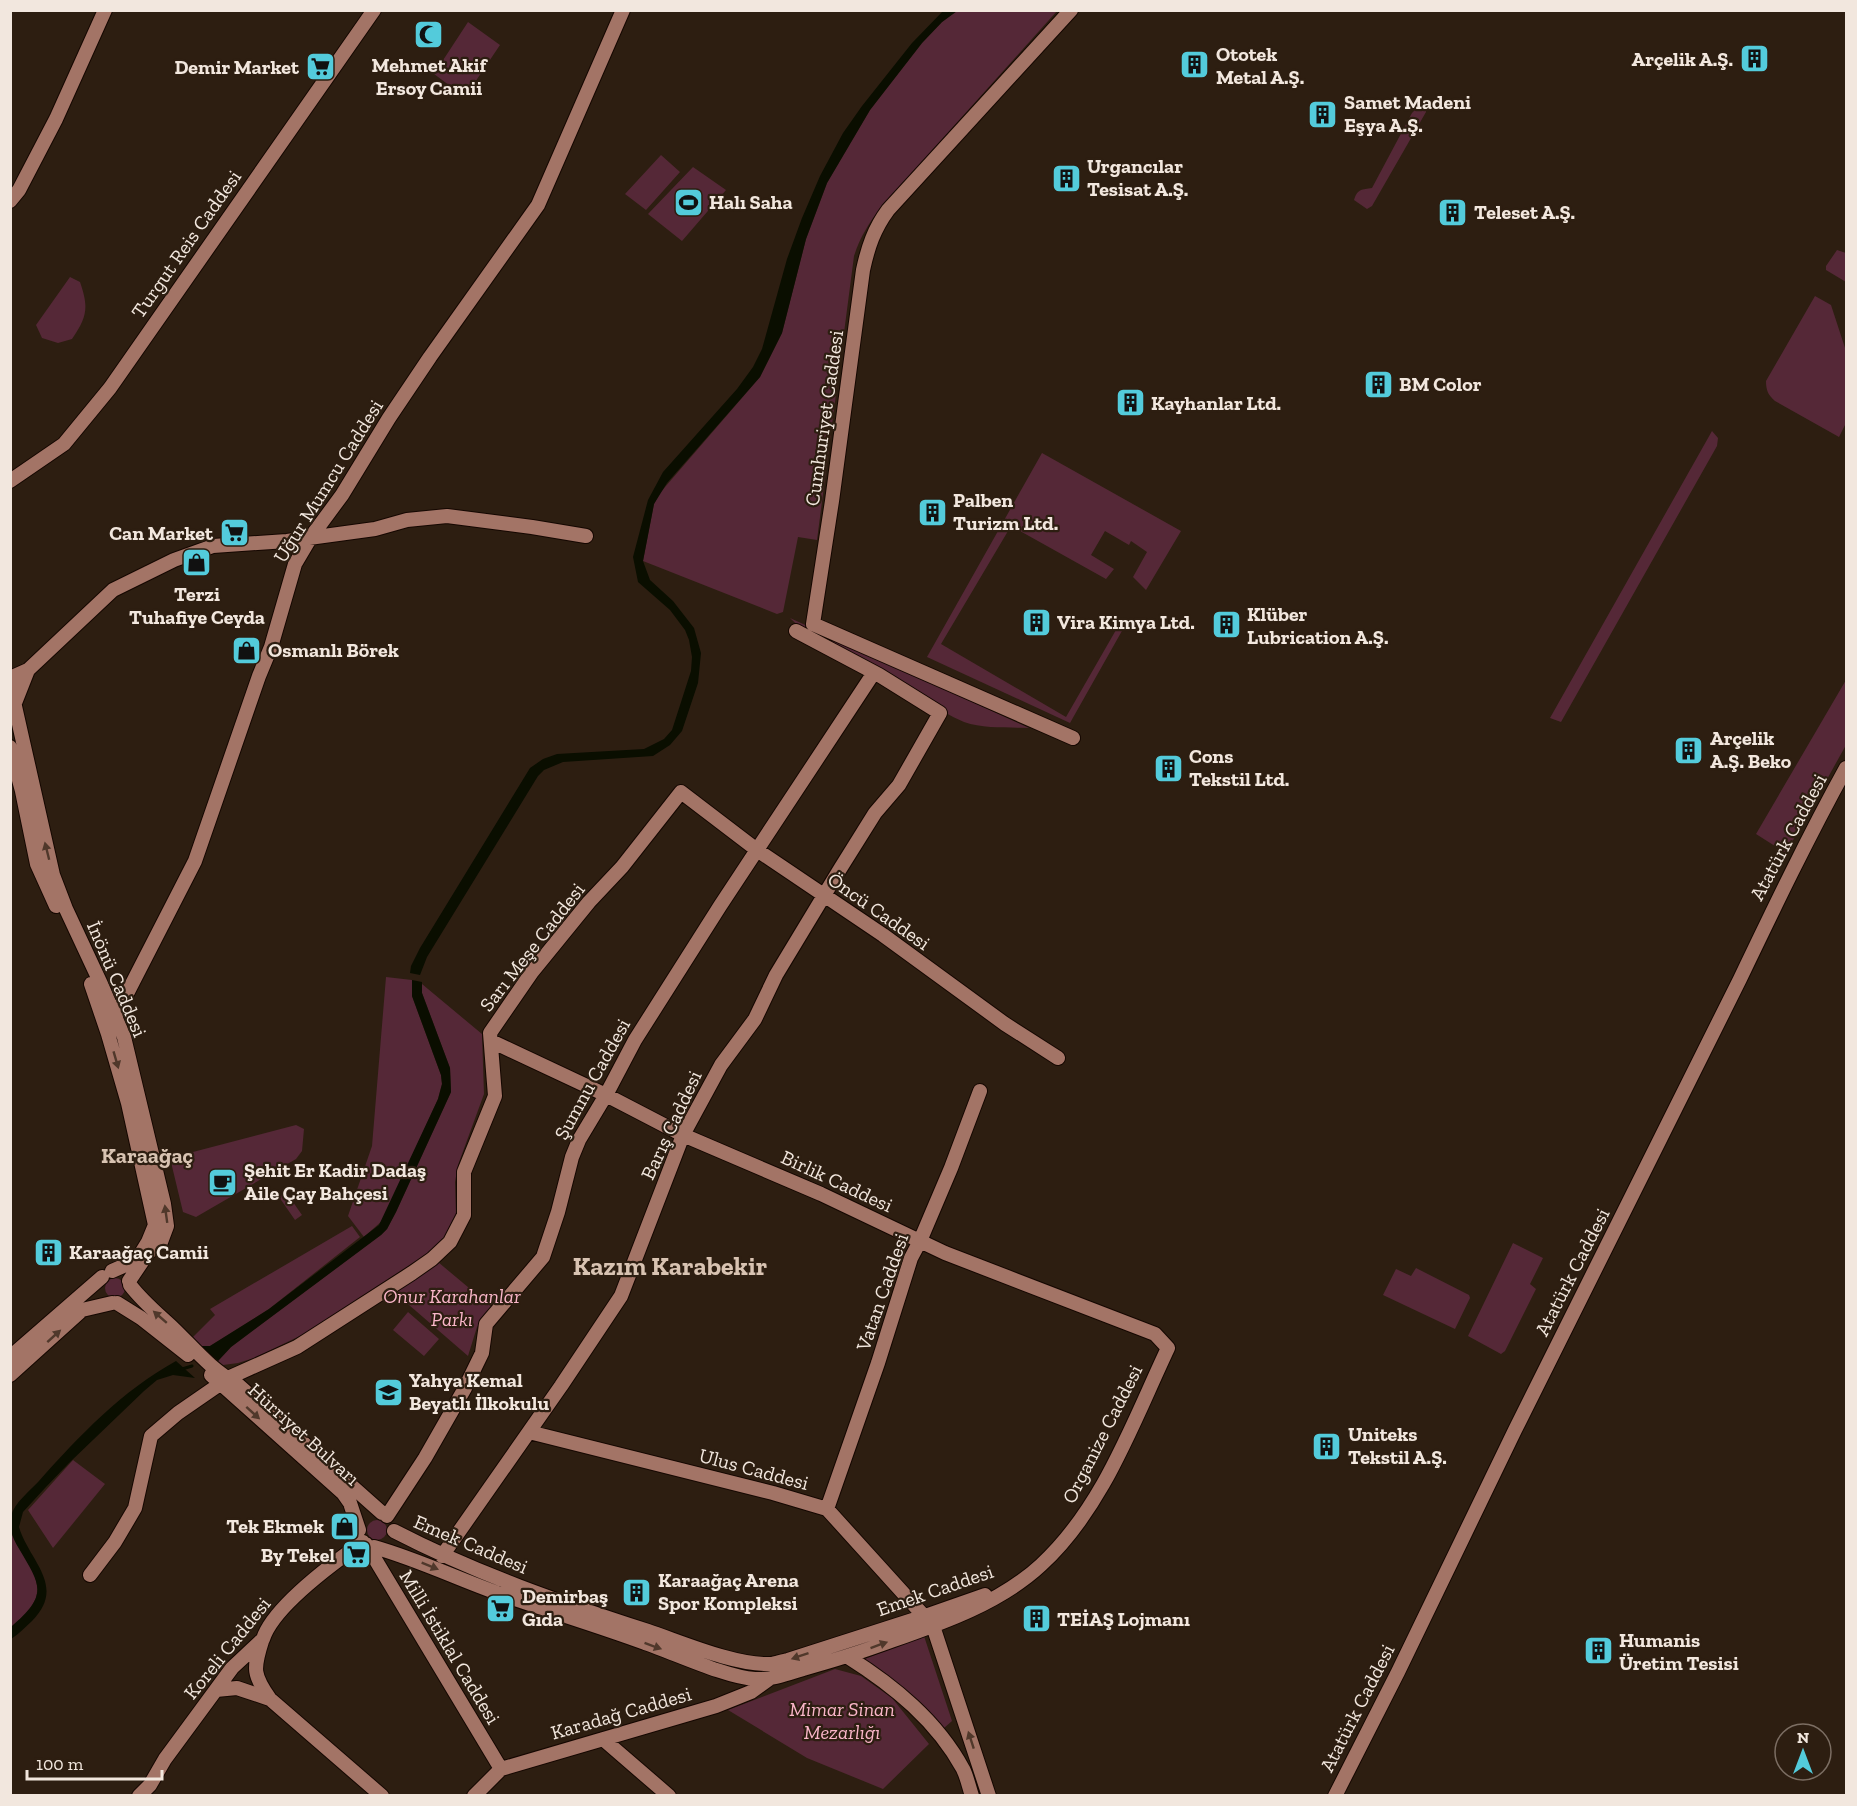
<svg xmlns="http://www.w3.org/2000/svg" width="1857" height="1806" viewBox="0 0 1857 1806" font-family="'Zilla Slab',serif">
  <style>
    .green { fill: #552837 }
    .water { fill: #0a0e00 }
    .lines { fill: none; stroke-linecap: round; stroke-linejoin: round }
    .stream { stroke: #0a0e00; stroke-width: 3 }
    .secondary-casing { stroke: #150701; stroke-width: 16 }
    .secondary { stroke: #a37466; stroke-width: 14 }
    .oneway { fill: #50382b }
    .labels { text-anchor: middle; stroke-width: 4.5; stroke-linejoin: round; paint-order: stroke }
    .poi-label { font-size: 20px; font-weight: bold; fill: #f2e7de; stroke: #2d1e11; text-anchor: start }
    .street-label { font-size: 20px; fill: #f2e7de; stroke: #2d1e11 }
    .park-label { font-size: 20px; font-style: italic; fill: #fab6c9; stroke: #2d1e11 }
    .quarter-label { font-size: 22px; font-weight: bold; fill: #d8c3b2; stroke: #2d1e11 }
    .district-label { font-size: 26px; font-weight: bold; fill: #d8c3b2; stroke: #2d1e11 }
  </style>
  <rect width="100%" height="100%" fill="#2d1e11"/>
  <path class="green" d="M957,11H1057L881,207C869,223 860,237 854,256L817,540L798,537L783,612L777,614L643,561L654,504L659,494L760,377L782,333L806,239L827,183L870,110L922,43L942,22Z
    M468,22L500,45L465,97L434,74Z
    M1420,105L1426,108V112L1372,206L1367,209L1354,200C1358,188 1362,190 1372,188L1412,113Z
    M661,155L680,172L646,210L625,194Z
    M693,167L726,190L682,241L648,214Z
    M1837,250L1846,253V282L1826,270V266Z
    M70,277L80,282C89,308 87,317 72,339L58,343L42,338L36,325Z
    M1815,296L1831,305L1846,351V423L1839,437L1775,401C1768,395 1766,390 1766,381Z
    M1712,431L1718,438L1717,446L1561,722L1550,718Z
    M1042,453L1181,531L1146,590L1133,577L1147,552L1131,541L1129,545L1105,531L1091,555L1114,569L1106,579L1011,526L941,644L1066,717L1120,623L1127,622L1070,723L927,657Z
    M790,618L1029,728C1008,727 984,729 964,722C936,711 912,688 886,673C855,654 816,645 790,618Z
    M1846,680V745L1786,853L1756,834Z
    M386,977L412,980V996L441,1075L442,1084L438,1099L383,1220L364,1237L348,1216L372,1146Z
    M422,984L482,1034L484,1094L458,1165L455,1182L456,1215L451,1229L445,1237L434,1249L304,1334L254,1358L238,1363L223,1365L218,1361L231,1347L381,1235L387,1229L396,1212L451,1092L450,1068L422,993Z
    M296,1125L304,1129L302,1151L296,1159L196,1217L183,1212L170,1158Z
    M286,1192L302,1215L295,1220L279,1197Z
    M352,1226L360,1237L269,1309L210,1346H201L192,1338L215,1315L210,1309Z
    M1513,1243L1543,1258L1530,1284L1536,1289L1505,1351L1501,1354L1468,1336Z
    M438,1262L493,1308L477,1327L468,1356L394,1292Z
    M1416,1268L1469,1295L1470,1298L1455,1329L1383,1295L1396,1269L1411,1276Z
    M105 1288a10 10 0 1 1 20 0a10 10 0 1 1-20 0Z
    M408,1312L439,1339L424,1356L393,1330Z
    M73,1460L105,1484L53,1548L28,1510Z
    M367 1530a10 10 0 1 1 20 0a10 10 0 1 1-20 0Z
    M10,1529C17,1554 51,1580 31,1607C26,1615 17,1621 11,1627Z
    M924,1636L952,1721L944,1728L902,1687L862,1660Z
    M835,1669L861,1676L892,1698L929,1744L883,1789L807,1758L728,1710Z"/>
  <path class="water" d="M944,10L957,11L942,22L922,43L870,110L827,183L806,239L782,333L760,377L667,483L654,504L643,561L650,580L673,601L694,628L701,653L698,683L682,731L670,745L653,756L563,762L544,770L538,776L427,957L420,975L410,973L411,966L420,948L530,768L543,759L557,754L644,749L664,739L672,730L691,671L692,657L689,640L685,630L670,610L638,582L633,557L648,500L663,472L737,389L753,367L762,349L787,259L802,218L820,176L843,133L862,106L912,43Z
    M412,980L422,982V993L450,1068L451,1092L396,1212L387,1229L381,1235L231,1347L218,1361L201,1346H210L269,1309L379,1225L438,1099L442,1084L441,1075L412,996Z
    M176,1361L195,1378L173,1375L157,1380L144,1391L69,1463L45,1488L23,1512L19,1527C29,1561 67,1586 32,1621C25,1627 19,1634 11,1639V1627C49,1594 41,1586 18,1547C13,1538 8,1527 11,1516C14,1503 30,1491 39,1481C79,1436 123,1390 176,1361Z"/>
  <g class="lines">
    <path class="stream" d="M182,1369L192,1366"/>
    <defs>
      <path id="secondary" d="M1071,10L888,210C874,229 868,247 863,270L832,501L813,624L1073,738
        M10,201L19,190L56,119L105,10
        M10,481L64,444L110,388L374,10
        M28,670L113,590L174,560L213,546L287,541L375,529L407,520L447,516L532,527L586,536
        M10,678L28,670L15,703
        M10,684L53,875L66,909L101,984L124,1037L164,1204L167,1226L161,1242L148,1253L129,1281
        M10,747L22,791L37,864L56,906
        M91,984L108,1034L128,1103L155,1225L148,1242L137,1260L112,1271
        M108,1034L115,1017L195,861L259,676L271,647L295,564L311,537L342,495L389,418L430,357L538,205L623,10
        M130,1285C143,1302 158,1314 173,1328C193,1347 211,1370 236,1383L382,1513
        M117,1303L141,1318L188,1355
        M10,1357L102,1277
        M10,1375L82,1310L112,1303
        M211,1375L343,1493L350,1503L359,1530
        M228,1378L297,1347L412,1273L432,1259L450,1242L464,1215V1172L495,1096L490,1033L532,972L589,902L622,867L681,792L757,850L883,935L1005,1024L1058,1058
        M529,1432L773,1493L827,1509L933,1626L989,1796
        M827,1509L878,1363L911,1258L920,1241L951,1168L980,1091
        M387,1516L425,1458L465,1388L482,1353L486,1324L543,1257L558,1212L572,1157L579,1140L606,1095L635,1040L720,906L871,677
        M394,1531C475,1573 561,1603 648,1631C681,1642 736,1666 771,1664C776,1663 783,1661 788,1660L925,1616L985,1595
        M366,1544L501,1769
        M374,1547C420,1560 462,1581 506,1596C552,1612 599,1626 645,1643C675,1653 725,1677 755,1679C771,1680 787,1674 803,1669C828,1662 852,1655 877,1646C933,1626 997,1606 1041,1565C1103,1508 1133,1422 1168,1348L1155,1334L945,1253L821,1194L683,1135L606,1095L491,1041
        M442,1556L561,1386L621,1296L683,1135L721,1065L755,1019L776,975L840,869L875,813L899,785L940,713L879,675L796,631
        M90,1575L115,1542L135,1508L151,1436L178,1413L220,1384
        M262,1641C253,1669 253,1675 270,1699L382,1796
        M848,1657C894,1686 937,1721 963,1769C967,1777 969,1787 972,1796
        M216,1690L237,1688L270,1699
        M603,1739L669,1796
        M139,1796L150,1785L165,1759L232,1668L263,1639C273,1607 336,1561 363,1542
        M474,1796L501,1769L716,1706L751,1692L769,1679
        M1335,1796L1398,1672L1515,1430L1740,979C1774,908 1808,837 1846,768"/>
    </defs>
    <use href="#secondary" class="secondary-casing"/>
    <use href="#secondary" class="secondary"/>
  </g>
  <defs><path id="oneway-solid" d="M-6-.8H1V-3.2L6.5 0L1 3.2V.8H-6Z" transform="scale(1.5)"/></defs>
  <g class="oneway">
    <use href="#oneway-solid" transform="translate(47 851) rotate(-104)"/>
    <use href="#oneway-solid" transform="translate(116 1060) rotate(74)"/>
    <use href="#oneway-solid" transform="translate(166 1214) rotate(-98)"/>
    <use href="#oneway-solid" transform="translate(160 1317) rotate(-139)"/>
    <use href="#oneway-solid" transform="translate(54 1336) rotate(-42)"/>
    <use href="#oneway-solid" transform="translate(253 1413) rotate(42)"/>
    <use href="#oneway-solid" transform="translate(430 1566) rotate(22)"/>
    <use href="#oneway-solid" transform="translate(879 1645) rotate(-20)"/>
    <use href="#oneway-solid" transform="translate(653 1646) rotate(20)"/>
    <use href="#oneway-solid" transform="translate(800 1656) rotate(161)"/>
    <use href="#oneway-solid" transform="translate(971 1740) rotate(-108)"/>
  </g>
  <defs>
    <symbol id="mosque-square" viewBox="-11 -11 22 22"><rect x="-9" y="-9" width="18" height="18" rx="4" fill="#53cbdb" stroke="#2d1e11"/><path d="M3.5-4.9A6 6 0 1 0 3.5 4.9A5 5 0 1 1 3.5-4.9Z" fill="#111"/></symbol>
    <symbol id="building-square" viewBox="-11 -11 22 22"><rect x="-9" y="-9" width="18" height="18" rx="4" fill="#53cbdb" stroke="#2d1e11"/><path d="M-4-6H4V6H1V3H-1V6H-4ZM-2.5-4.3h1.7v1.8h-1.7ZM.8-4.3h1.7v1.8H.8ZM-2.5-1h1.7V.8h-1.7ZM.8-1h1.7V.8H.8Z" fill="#111"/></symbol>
    <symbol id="supermarket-square" viewBox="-11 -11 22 22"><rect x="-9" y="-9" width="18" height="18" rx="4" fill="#53cbdb" stroke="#2d1e11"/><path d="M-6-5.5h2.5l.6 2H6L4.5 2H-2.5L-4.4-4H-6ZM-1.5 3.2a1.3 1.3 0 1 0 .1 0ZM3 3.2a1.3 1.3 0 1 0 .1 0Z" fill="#111"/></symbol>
    <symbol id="stadium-square" viewBox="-11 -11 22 22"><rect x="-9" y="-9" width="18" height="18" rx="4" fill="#53cbdb" stroke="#2d1e11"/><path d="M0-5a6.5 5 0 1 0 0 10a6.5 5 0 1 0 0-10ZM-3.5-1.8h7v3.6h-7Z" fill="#111"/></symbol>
    <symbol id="shop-square" viewBox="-11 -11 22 22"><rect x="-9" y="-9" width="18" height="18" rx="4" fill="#53cbdb" stroke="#2d1e11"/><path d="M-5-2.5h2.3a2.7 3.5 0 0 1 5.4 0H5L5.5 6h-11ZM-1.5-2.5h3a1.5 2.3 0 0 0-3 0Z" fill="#111"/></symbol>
    <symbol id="cafe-square" viewBox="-11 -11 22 22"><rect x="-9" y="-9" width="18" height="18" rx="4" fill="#53cbdb" stroke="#2d1e11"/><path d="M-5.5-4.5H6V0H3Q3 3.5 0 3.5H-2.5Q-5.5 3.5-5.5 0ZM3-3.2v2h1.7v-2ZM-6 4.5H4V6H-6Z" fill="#111"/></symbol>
    <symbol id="school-square" viewBox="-11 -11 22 22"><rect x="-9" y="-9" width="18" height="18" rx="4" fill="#53cbdb" stroke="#2d1e11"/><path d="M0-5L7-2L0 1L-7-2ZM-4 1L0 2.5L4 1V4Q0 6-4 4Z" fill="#111"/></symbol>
  </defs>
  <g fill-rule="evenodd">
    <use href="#mosque-square" x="412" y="18" width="33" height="33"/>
    <use href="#building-square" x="1738" y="42" width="33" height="33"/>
    <use href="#building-square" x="1178" y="48" width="33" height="33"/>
    <use href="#supermarket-square" x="304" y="50" width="33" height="33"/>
    <use href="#building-square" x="1306" y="98" width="33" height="33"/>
    <use href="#building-square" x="1050" y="162" width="33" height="33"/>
    <use href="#stadium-square" x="672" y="186" width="33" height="33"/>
    <use href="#building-square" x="1436" y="196" width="33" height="33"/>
    <use href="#building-square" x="1362" y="368" width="33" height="33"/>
    <use href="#building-square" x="1114" y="386" width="33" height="33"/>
    <use href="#building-square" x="916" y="496" width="33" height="33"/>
    <use href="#supermarket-square" x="218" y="516" width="33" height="33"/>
    <use href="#shop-square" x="180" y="546" width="33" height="33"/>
    <use href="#building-square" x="1020" y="606" width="33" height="33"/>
    <use href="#building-square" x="1210" y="608" width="33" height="33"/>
    <use href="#shop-square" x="230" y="634" width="33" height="33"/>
    <use href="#building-square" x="1672" y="734" width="33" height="33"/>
    <use href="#building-square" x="1152" y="752" width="33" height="33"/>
    <use href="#cafe-square" x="206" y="1166" width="33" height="33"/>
    <use href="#building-square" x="32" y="1236" width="33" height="33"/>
    <use href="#school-square" x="372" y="1376" width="33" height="33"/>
    <use href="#building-square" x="1310" y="1430" width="33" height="33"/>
    <use href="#shop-square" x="328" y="1510" width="33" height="33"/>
    <use href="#supermarket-square" x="340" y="1538" width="33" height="33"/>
    <use href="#building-square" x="620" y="1576" width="33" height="33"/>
    <use href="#supermarket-square" x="484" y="1592" width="33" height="33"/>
    <use href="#building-square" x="1020" y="1602" width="33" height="33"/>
    <use href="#building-square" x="1582" y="1634" width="33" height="33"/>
  </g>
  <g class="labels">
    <g class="poi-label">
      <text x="1216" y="61">Ototek<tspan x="1216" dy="23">Metal A.Ş.</tspan></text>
      <text x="1733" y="66" text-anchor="end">Arçelik A.Ş.</text>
      <text x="429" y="72" text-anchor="middle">Mehmet Akif<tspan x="429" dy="23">Ersoy Camii</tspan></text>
      <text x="299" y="74" text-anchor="end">Demir Market</text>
      <text x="1344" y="109">Samet Madeni<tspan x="1344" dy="23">Eşya A.Ş.</tspan></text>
      <text x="1087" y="173">Urgancılar<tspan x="1087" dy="23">Tesisat A.Ş.</tspan></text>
      <text x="709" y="209">Halı Saha</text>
      <text x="1474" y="219">Teleset A.Ş.</text>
      <text x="1399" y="391">BM Color</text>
      <text x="1151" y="410">Kayhanlar Ltd.</text>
      <text x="953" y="507">Palben<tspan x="953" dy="23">Turizm Ltd.</tspan></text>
      <text x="213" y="540" text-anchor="end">Can Market</text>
      <text x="197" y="601" text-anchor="middle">Terzi<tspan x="197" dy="23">Tuhafiye Ceyda</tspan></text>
      <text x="1247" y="621">Klüber<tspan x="1247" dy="23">Lubrication A.Ş.</tspan></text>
      <text x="1057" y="629">Vira Kimya Ltd.</text>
      <text x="268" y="657">Osmanlı Börek</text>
      <text x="1710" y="745">Arçelik<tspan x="1710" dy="23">A.Ş. Beko</tspan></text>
      <text x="1189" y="763">Cons<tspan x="1189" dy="23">Tekstil Ltd.</tspan></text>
      <text x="244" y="1177">Şehit Er Kadir Dadaş<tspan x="244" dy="23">Aile Çay Bahçesi</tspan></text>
      <text x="69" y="1259">Karaağaç Camii</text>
      <text x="409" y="1387">Yahya Kemal<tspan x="409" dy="23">Beyatlı İlkokulu</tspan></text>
      <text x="1348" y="1441">Uniteks<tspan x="1348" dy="23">Tekstil A.Ş.</tspan></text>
      <text x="324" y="1533" text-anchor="end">Tek Ekmek</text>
      <text x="335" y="1562" text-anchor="end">By Tekel</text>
      <text x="658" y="1587">Karaağaç Arena<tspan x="658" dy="23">Spor Kompleksi</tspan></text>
      <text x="522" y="1603">Demirbaş<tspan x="522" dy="23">Gıda</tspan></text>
      <text x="1057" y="1626">TEİAŞ Lojmanı</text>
      <text x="1619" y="1647">Humanis<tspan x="1619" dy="23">Üretim Tesisi</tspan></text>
    </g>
    <g class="street-label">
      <text transform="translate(186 244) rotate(-55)" y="7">Turgut Reis Caddesi</text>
      <text transform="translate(824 418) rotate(-82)" y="7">Cumhuriyet Caddesi</text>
      <text transform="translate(328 481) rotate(-58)" y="7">Uğur Mumcu Caddesi</text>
      <text transform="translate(1788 837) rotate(-62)" y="7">Atatürk Caddesi</text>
      <text transform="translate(879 911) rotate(35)" y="7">Öncü Caddesi</text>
      <text transform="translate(532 947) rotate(-52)" y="7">Sarı Meşe Caddesi</text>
      <text transform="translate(117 979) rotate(67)" y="7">İnönü Caddesi</text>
      <text transform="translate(592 1079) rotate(-61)" y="7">Şumnu Caddesi</text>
      <text transform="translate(671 1125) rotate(-65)" y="7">Barış Caddesi</text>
      <text transform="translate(837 1181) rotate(25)" y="7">Birlik Caddesi</text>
      <text transform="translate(1572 1272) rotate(-63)" y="7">Atatürk Caddesi</text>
      <text transform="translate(882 1292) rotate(-71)" y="7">Vatan Caddesi</text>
      <text transform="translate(304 1434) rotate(42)" y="7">Hürriyet Bulvarı</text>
      <text transform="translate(1102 1434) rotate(-63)" y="7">Organize Caddesi</text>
      <text transform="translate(754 1469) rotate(15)" y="7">Ulus Caddesi</text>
      <text transform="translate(471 1544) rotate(23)" y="7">Emek Caddesi</text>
      <text transform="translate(935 1590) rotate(-19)" y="7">Emek Caddesi</text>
      <text transform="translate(450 1647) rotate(59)" y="7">Milli İstiklal Caddesi</text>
      <text transform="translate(227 1648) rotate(-51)" y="7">Koreli Caddesi</text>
      <text transform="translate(1357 1708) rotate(-63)" y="7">Atatürk Caddesi</text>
      <text transform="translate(621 1713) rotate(-16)" y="7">Karadağ Caddesi</text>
    </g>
    <g class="park-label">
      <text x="452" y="1303">Onur Karahanlar<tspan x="452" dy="23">Parkı</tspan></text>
      <text x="842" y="1716">Mimar Sinan<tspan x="842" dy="23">Mezarlığı</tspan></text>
    </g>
    <g class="quarter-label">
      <text x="147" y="1163">Karaağaç</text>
    </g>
    <g class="district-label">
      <text x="670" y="1275">Kazım Karabekir</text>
    </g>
  </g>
  <rect width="1857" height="1806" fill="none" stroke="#f2e7de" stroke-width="24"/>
  <g transform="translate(1803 1752)"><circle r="28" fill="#2d1e11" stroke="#7c6e63" stroke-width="1.5"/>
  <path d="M0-4.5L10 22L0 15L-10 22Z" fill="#53cbdb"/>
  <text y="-9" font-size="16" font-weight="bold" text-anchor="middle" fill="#f2e7de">N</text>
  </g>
  <path d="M27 1770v9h135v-9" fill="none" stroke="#f2e7de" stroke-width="3"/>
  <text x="36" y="1770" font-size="18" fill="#f2e7de" stroke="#2d1e11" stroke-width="4.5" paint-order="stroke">100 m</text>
</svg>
